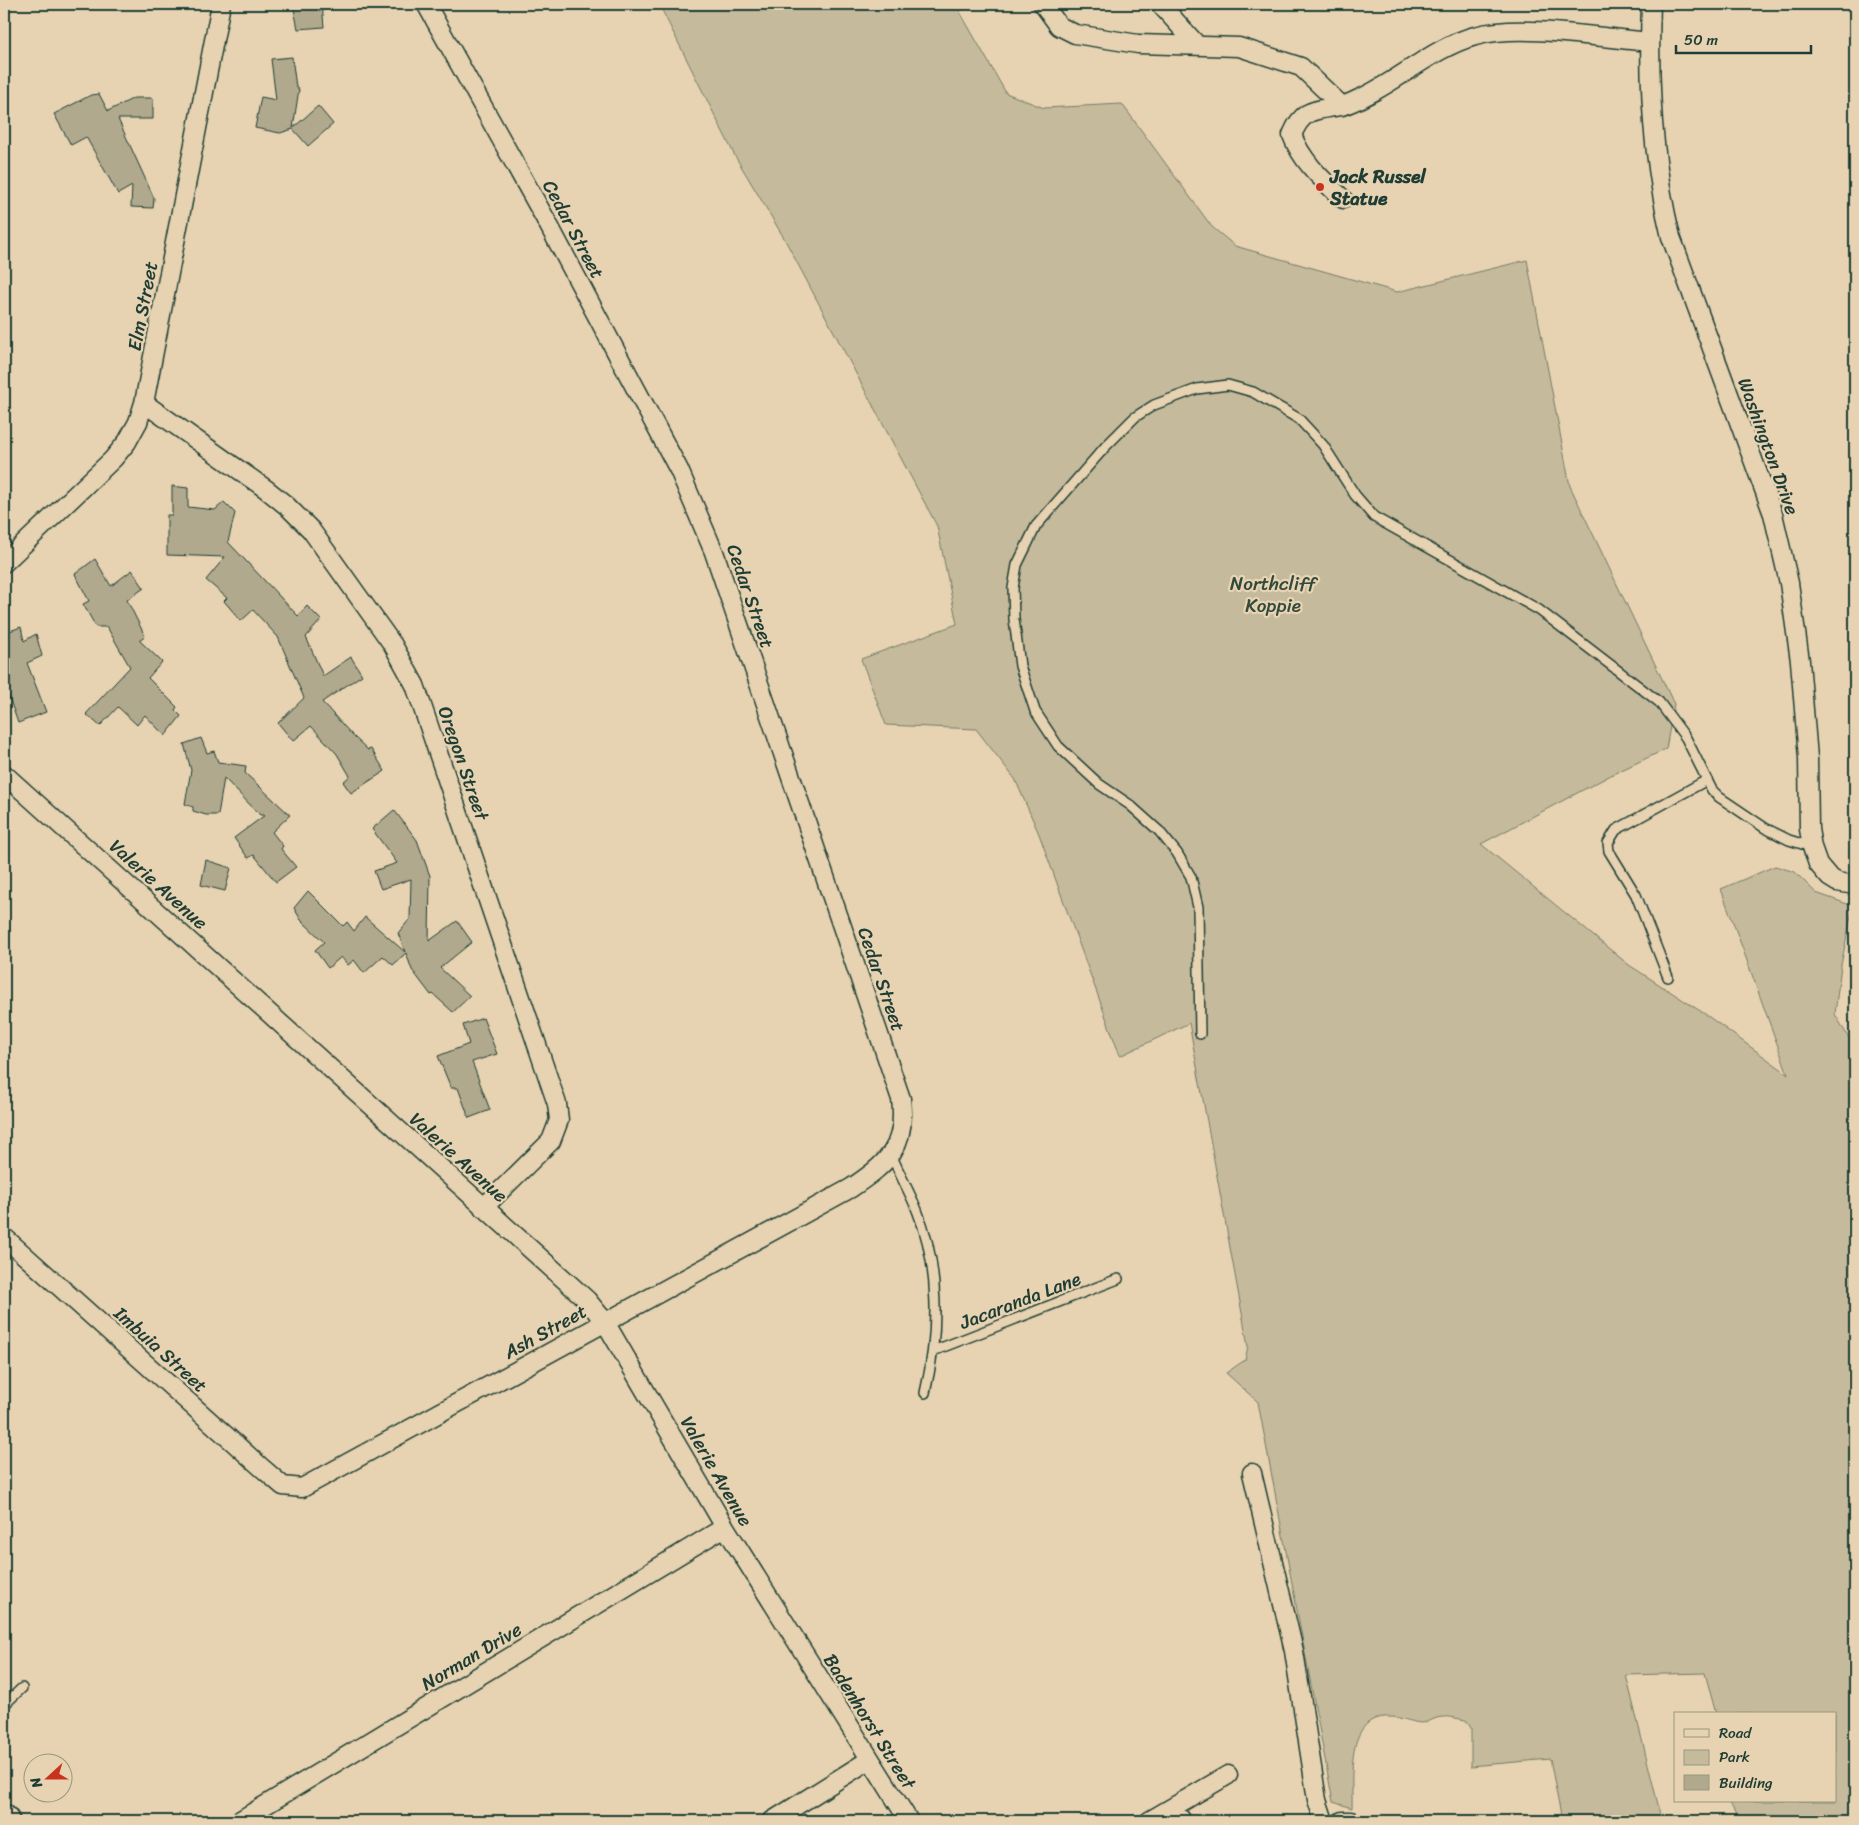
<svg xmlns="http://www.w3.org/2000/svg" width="1859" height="1825" viewBox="0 0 1859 1825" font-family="Sriracha,sans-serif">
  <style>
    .green { fill: #c6ba9c; stroke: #727c68 }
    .building { fill: #b0a98e; stroke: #1f3d34 }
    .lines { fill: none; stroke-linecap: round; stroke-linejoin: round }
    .service-casing { stroke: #1f3d34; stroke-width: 12 }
    .minor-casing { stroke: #1f3d34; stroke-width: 21 }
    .secondary-casing { stroke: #1f3d34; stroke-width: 28 }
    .service { stroke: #e7d3b1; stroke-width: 9 }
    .minor { stroke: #e7d3b1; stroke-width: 18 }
    .secondary { stroke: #e7d3b1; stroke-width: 24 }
    .poi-dot { fill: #c8321e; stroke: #e7d3b1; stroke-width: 2 }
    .labels { text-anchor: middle; stroke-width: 4.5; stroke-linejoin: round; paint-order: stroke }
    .poi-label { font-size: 19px; font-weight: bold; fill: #1f3d34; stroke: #e7d3b1; text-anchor: start }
    .street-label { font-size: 19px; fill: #1f3d34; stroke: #e7d3b1 }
    .park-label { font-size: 19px; fill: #304a3e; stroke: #e7d3b1 }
  </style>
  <rect width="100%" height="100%" fill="#e7d3b1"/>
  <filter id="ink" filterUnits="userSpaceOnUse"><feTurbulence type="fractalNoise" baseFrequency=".02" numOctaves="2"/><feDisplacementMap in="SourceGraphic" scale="10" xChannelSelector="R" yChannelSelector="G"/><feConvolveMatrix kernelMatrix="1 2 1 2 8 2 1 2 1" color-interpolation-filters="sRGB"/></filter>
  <g filter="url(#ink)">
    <path class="green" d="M659,4H963L960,12L1006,93L1044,108L1122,104L1212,227L1235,246L1397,292L1527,260L1570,486L1674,704L1666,749L1613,774L1481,844L1629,965L1705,1014L1788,1074L1721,889L1775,866L1795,872L1816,893L1853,906L1841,965L1835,1014L1855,1049V1821H1739L1729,1801H1835V1714H1716L1705,1673L1626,1675L1662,1821H1562L1550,1759L1471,1766V1728L1466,1720C1458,1719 1450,1716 1443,1717C1435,1717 1428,1723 1421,1723C1411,1722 1401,1717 1390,1717C1344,1714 1353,1779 1352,1808L1333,1802L1258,1402L1226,1373L1245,1360L1248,1346L1189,1023L1120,1056L1039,834L1015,779L976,729L886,725L861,659L957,624L937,526L784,238L735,156Z"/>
    <path class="building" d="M293,4H322L324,27L298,29Z
      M292,57L296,87L299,89L293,128L318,106L333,124L308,146L293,129L280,133L255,128L261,97L276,100L271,59Z
      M99,94L108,111L134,98H153V119H118L154,198L153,208L131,207L132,186L118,194L86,137L71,145L54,114L91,95Z
      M172,486L188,488V507L215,510L224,502L235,513L228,542L298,616L307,606L321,620L306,637L323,676L351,657L362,675L322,702L353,736L368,750L371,749L385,771L351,793L343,782L350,776L337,754L311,726L293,741L278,723L304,698L278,637L253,610L241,621L224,601L227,598L206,580L225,557L167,555V515H172Z
      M95,559L111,586L132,570L144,588L127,600L145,636L139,640L162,662L148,678L177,707L175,710L181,716L165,736L145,715L137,725L118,707L100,726L86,714L130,667L107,627H96L83,604L89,601L75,574Z
      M21,627L24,641L36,634L42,656L27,663L46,712L18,723L4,683V633Z
      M201,738L207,753L214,751L218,762L246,766L245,773L290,815L272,832L283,846L281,849L296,867L276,882L254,855L248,858L234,838L265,815H260L224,778L218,815H206L193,811V807L185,804L191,770L184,744Z
      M394,810L417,840L430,876L429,941L457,921L472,942L440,968L470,996L453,1012L433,994L431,995L412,970L406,953L393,965L383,956L364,973L354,960L348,965L341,957L328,968L315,950L324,942L301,920L294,908L308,891L343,926L347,922L354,931L365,917L405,952L398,933L410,919L411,879L381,889L374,871L397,863L372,829Z
      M206,860L231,868L225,891L201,885Z
      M483,1018L497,1054L472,1062L490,1110L469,1118L458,1088H451L438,1056L469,1044L463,1025Z"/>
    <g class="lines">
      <defs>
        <path id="service" d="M1668,977L1636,895L1609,851L1608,843L1616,830L1707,780
          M1200,1034L1198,907L1191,877L1177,853L1159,831L1130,805L1099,784L1058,746L1035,711L1020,666L1014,619L1013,588L1017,565L1036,526L1105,447L1135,417L1154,405L1197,389L1228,385L1253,392L1299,419L1323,445L1355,495L1374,517L1539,610L1659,702L1686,738L1712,790L1719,797L1765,828L1789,840L1812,847
          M891,1154C899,1173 909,1191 917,1210C940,1267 939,1334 925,1393
          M933,1351L1118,1279
          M4,1705L22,1688"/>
        <path id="minor" d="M1043,4L1059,26L1075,34L1138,44L1239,47L1301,67L1342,106
          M1160,4L1198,46
          M1651,4C1648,82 1652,160 1671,237L1773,514L1789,583L1800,661L1808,758L1809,829L1812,847L1818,864L1829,877L1837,882L1855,885
          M1343,199C1323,180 1302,162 1292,135C1303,108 1314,111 1340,106C1347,105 1354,101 1361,98C1400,80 1434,47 1475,36C1519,23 1602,38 1650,42
          M144,403L266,489L287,506L311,530L393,645L415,685L557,1104L559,1120L551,1141L483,1208
          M4,563L113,459L127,442L138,422L144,403L221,4
          M4,774L587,1300L605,1322L725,1527L909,1821
          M4,1237L261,1467L283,1486L302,1488L851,1188C888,1163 907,1147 901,1099L714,552L679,470L546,220L426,4
          M1252,1473L1294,1651L1317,1800L1324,1821
          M239,1821L725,1527
          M772,1821L869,1760
          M1149,1821L1173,1807
          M1182,1821L1173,1807L1228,1775
          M1342,1821H1351"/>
        <path id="secondary" d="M4,1817L7,1821"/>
      </defs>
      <use href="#service" class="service-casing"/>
      <use href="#minor" class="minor-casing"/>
      <use href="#secondary" class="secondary-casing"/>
      <use href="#service" class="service"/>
      <use href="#minor" class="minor"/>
      <use href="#secondary" class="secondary"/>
    </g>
  </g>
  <circle class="poi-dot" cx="1320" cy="187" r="5"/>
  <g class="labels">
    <g class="poi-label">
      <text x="1330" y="183">Jack Russel<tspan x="1330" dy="22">Statue</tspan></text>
    </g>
    <g class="street-label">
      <text transform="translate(574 229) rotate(62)" y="7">Cedar Street</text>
      <text transform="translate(142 306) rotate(-79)" y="7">Elm Street</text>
      <text transform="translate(1769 446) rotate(70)" y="7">Washington Drive</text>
      <text transform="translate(751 596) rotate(71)" y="7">Cedar Street</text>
      <text transform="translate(464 763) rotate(71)" y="7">Oregon Street</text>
      <text transform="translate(159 884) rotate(42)" y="7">Valerie Avenue</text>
      <text transform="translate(882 979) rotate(71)" y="7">Cedar Street</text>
      <text transform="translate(459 1157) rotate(42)" y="7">Valerie Avenue</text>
      <text transform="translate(1020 1300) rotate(-21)" y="7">Jacaranda Lane</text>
      <text transform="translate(545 1331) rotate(-29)" y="7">Ash Street</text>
      <text transform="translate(161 1349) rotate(42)" y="7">Imbuia Street</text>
      <text transform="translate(717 1471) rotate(60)" y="7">Valerie Avenue</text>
      <text transform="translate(471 1656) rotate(-31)" y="7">Norman Drive</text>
      <text transform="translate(870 1721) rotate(58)" y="7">Badenhorst Street</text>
    </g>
    <g class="park-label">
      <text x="1273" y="590">Northcliff<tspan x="1273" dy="22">Koppie</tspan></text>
    </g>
  </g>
  <rect width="1859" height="1825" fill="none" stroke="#e7d3b1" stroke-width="20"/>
  <rect x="10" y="10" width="1839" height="1805" fill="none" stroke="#1f3d34" stroke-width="2" filter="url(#ink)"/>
  <rect x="1674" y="1712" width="162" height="90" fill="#e7d3b1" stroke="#97977f"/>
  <rect x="1684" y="1729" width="25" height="8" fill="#e7d3b1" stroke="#97977f"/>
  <text x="1719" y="1738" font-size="15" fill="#1f3d34">Road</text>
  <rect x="1684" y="1750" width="25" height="15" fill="#c6ba9c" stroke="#97977f"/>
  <text x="1719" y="1762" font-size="15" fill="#1f3d34">Park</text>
  <rect x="1684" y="1775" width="25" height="15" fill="#b0a98e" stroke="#97977f"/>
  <text x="1719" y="1788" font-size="15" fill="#1f3d34">Building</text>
  <g transform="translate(48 1778) rotate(249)"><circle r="24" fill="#e7d3b1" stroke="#97977f"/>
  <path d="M0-4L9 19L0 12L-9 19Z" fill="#c8321e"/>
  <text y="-8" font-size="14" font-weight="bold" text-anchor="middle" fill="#1f3d34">N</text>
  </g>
  <path d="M1676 45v8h135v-8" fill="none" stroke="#1f3d34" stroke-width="2.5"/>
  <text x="1684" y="45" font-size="15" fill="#1f3d34" stroke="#e7d3b1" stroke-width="4" paint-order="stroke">50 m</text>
</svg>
